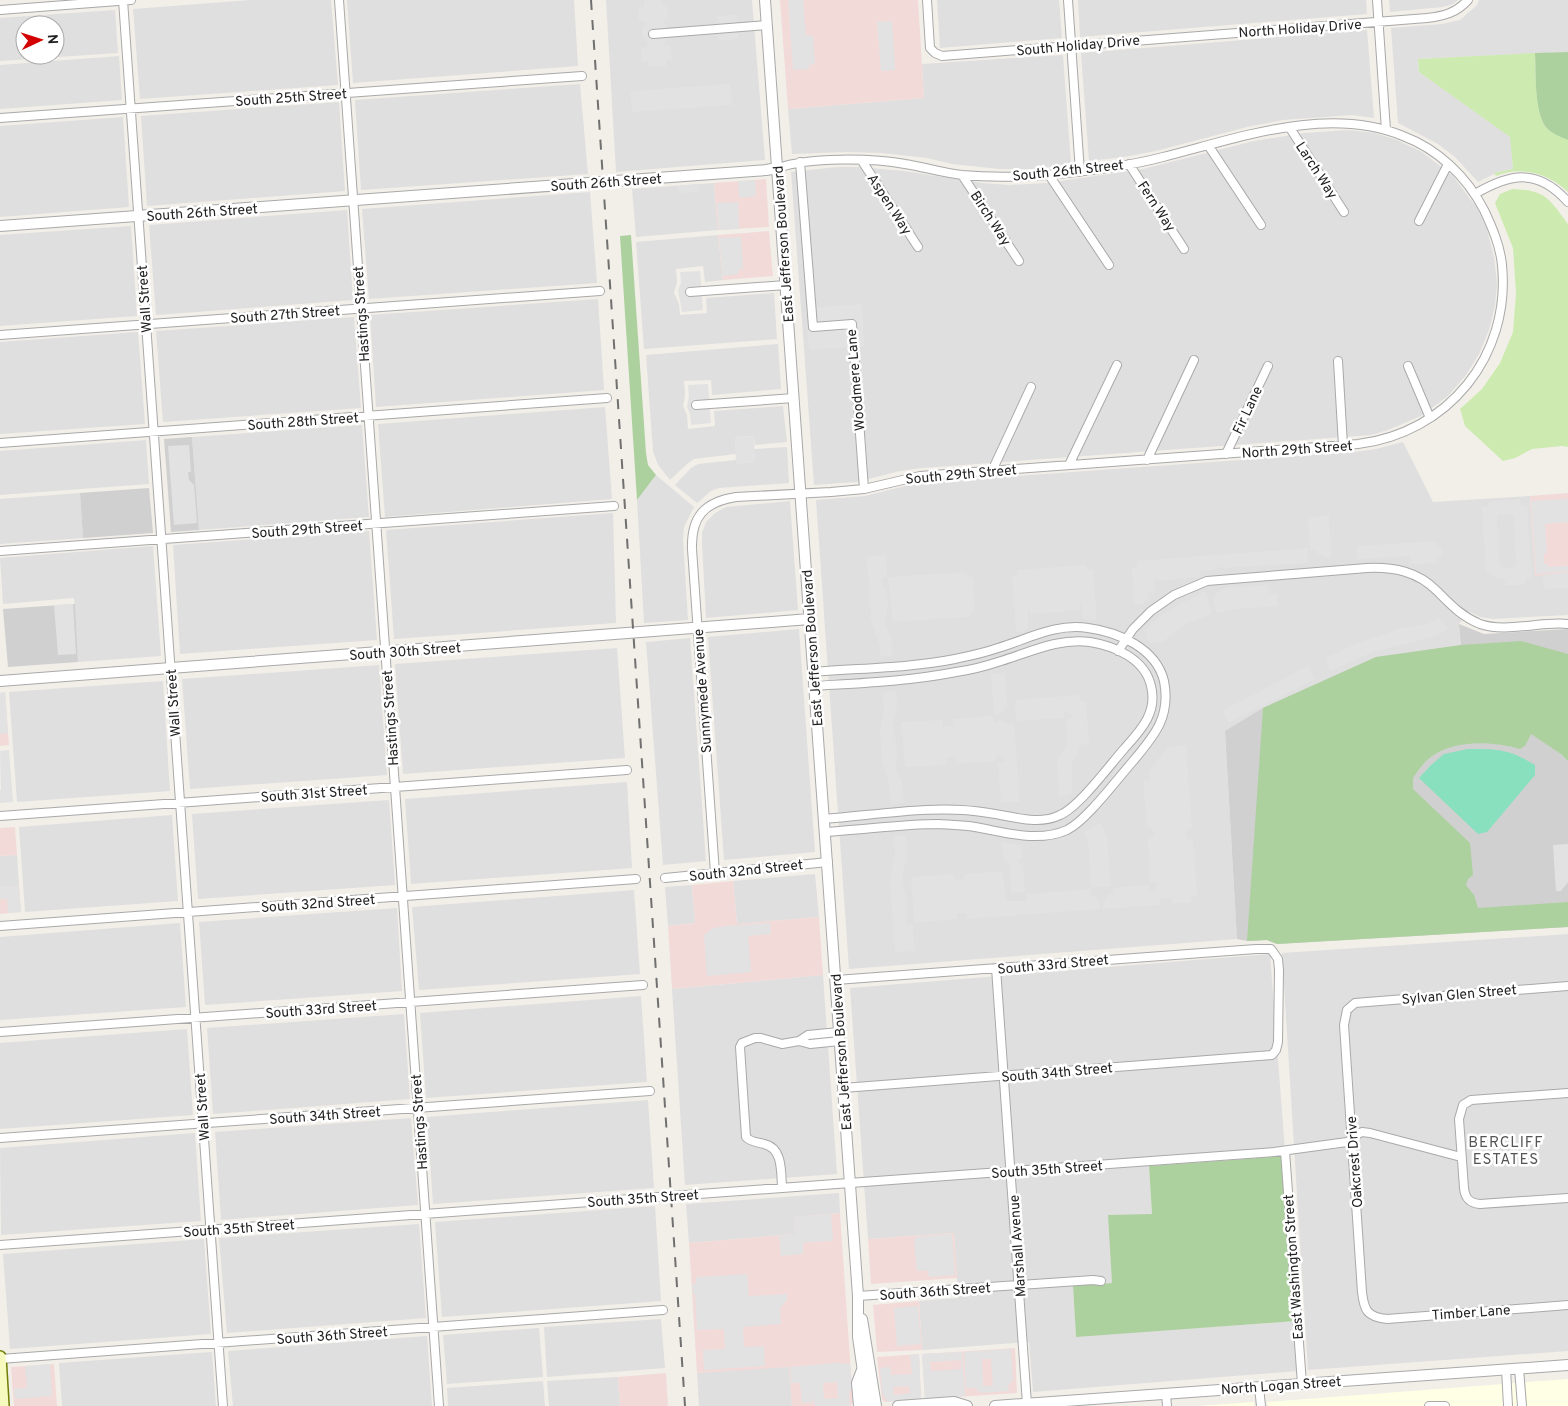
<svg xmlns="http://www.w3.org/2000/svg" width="1568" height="1406" viewBox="0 0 1568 1406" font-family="Overpass,sans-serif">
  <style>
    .residential { fill: #e0dfdf; fill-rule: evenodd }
    .commercial { fill: #f2dad9 }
    .education { fill: #ffffe5 }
    .religious { fill: #d0d0d0 }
    .grass { fill: #cdebb0 }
    .forest { fill: #add19e }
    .pitch { fill: #88e0be }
    .parking { fill: #e2e2e2; fill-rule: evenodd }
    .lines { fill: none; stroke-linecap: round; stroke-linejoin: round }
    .minor-casing { stroke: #a9a9a9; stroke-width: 10 }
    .tertiary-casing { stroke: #a9a9a9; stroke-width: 12 }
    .secondary-casing { stroke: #707d05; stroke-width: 14 }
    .minor { stroke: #fff; stroke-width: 8 }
    .tertiary { stroke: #fff; stroke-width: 10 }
    .secondary { stroke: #f7fabf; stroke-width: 11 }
    .rail { stroke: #707070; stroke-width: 2; stroke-dasharray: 10 10; stroke-linecap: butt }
    .labels { text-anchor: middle; stroke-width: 5; stroke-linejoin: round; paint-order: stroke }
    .street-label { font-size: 14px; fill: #222; stroke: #fff }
    .neighbourhood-label { font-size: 15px; letter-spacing: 1px; fill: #555; stroke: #fff }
  </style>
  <rect width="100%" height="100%" fill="#f2efe9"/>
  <path class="residential" d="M251,0H331L338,85L140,99L133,9Z
    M347,0H574L578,66L353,83Z
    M606,0H752L765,160L616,172Z
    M937,0H1059L1062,38L940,48Z
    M1078,0H1366L1367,14L1080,37Z
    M1389,0H1458L1453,4L1443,7L1390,12Z
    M1479,0H1568V52L1418,59L1419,72L1511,137L1513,169L1498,172L1478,182L1455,157L1438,144L1398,123L1391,28L1442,24L1460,20L1477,5Z
    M115,10L118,53L0,61V18ZM25,25H55V55H25Z
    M1367,30L1374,118L1352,115L1283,120L1247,127L1156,151L1124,157L1089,161L1081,53Z
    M1063,55L1071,164L1033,169H999L952,164L927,158L882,153L845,152L792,154L788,109L924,98L922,64Z
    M119,56L122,100L0,109V65Z
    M580,84L588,174L361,190L355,100Z
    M339,102L345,191L147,206L141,116Z
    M123,117L129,207L0,217V126Z
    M1349,130L1375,133L1397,140L1422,152L1453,176L1477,208L1487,229L1494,257L1497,283L1495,306L1489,330L1479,354L1466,375L1448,396L1421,416L1388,430L1371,435L922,468L900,471L856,482L814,485L791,172L837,167H859L904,171L982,183L1009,185L1047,183L1143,169L1254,141L1304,133Z
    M714,183L718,230L636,237L632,189Z
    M590,192L597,283L369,299L362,209Z
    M347,210L353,300L156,315L149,225Z
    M131,226L137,316L0,326V235Z
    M718,235L723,280L705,282L703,266L676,269L677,282L674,293L679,304L680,315L707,313L706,298L774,293L777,339L644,349L636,242Z
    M598,299L604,390L376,407L370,315Z
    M354,317L361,408L163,422L156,331Z
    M138,332L145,424L0,434V342Z
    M778,344L781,389L712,395L711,380L684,381L685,395L683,406L687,415L688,429L715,426L714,411L783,406L787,442L755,445L754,436L735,437L736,454L694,459L687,464L670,480L658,465L653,451L646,355Z
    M605,407L612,499L385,517L378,424Z
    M362,425L369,517L199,530L192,437Z
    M146,440L149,484L0,495V451Z
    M1403,442L1433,502L1530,496L1535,575L1568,572V615L1493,619L1480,617L1468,611L1459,624L1461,645L1376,657L1225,731L1237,939L849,969L816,500L865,496L917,483L1355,452L1376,449Z
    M787,447L789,483L719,488L711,491L697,503L675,485L691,468L698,464L736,460V463L754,462L753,450L755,449Z
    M656,475L694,507L684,527L683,540L688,620L644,623L637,500Z
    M80,493L83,538L0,544V499Z
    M790,501L798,610L706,618L702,543V533L706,522L715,513L726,507Z
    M613,513L616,623L394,639L386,530Z
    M369,531L377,640L180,654L173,545Z
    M153,546L161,656L78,662L74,598L3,604L0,558Z
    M799,629L815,852L724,860L708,637Z
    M690,638L706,861L663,865L646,642Z
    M617,648L625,758L403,774L395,664Z
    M379,665L387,775L190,789L182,679Z
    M163,681L170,791L17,802L9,692Z
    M627,782L632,868L411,884L405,799Z
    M389,800L395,885L198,899L192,814Z
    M172,815L178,901L25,912L19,827Z
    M17,855L19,886L0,887V856Z
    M815,874L819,917L737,924L733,881Z
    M692,885L695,923L668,926L665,887Z
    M634,890L640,974L419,990L412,907Z
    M397,908L402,991L205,1005L199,922Z
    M180,923L186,1007L0,1020V937Z
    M1568,934V1351L1308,1370L1282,953Z
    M1270,954L1285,1151L1149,1166L1152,1214L1112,1275V1283L1073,1286L1076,1336L1296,1321L1298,1371L1033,1392L1029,1342L922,1350L919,1301L958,1298L954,1233L868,1239L850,988Z
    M823,975L837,1174L685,1185L672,989Z
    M641,996L647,1082L426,1098L420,1013Z
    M404,1014L410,1099L213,1114L207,1028Z
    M187,1029L193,1115L0,1129V1043Z
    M648,1100L654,1188L433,1204L427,1117Z
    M411,1118L418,1205L221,1220L215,1132Z
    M195,1133L201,1221L1,1235L0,1148Z
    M839,1193L840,1213L794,1217L795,1234L689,1243L686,1204Z
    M655,1206L661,1301L442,1317L435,1222Z
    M419,1224L426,1318L227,1333L219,1238Z
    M204,1239L211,1334L10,1349L3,1254Z
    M661,1319L665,1368L547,1377L544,1327Z
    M539,1328L543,1377L447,1384L443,1335Z
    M427,1336L432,1406H233L228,1351Z
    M212,1352L216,1406H62L59,1363Z
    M790,1366L792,1406H699L697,1373Z
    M618,1377L620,1406H549L547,1381Z
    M543,1381L545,1406H448L447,1388Z"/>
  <path class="commercial" d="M780,0H918L924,98L788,109Z
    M766,179L769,227L718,230L714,183Z
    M769,231L773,276L723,280L718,235Z
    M1568,493V572L1535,576L1530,496Z
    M5,692L9,745L0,746V693Z
    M15,827L17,855L0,856V828Z
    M733,881L737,924L819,917L823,975L672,989L668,926L695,923L692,885Z
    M19,886L21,912L0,914V887Z
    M840,1213L853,1402L850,1406H792L789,1367L697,1373L689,1243L795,1234L794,1217Z
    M954,1233L957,1278L871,1284L868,1239Z
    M919,1301L922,1350L877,1352L873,1305Z
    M1015,1348L1017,1393L925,1399L922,1354Z
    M919,1354L921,1398L885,1402L882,1399L877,1357Z
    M54,1364L57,1406H14L11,1367Z
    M666,1373L668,1406H620L618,1377Z"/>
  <path class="education" d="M1568,1379V1406H1268L1267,1402Z
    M1254,1402V1406H1197Z"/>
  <path class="religious" d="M192,437L199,530L171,532L164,439Z
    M149,488L153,533L83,538L80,493Z
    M75,604L78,662L8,667L3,609Z
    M1459,624L1484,634L1568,629V927L1277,944L1267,940L1247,941L1237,939L1225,731L1263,708L1376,657L1461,645Z"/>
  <path class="grass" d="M1535,53C1536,73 1534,109 1545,126C1550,133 1560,137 1568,140V192C1550,174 1520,165 1496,176L1494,173L1513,169L1510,137L1419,72L1418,59Z
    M1512,189C1546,190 1549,199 1568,224V447L1562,446L1532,449L1515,458L1503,461L1465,426L1460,409L1482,389L1500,363L1513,332L1516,293L1513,248L1495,203L1500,194Z"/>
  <path class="forest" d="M1568,52V140C1560,137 1550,133 1545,126C1534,109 1536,73 1535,53Z
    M631,235L646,453L648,465L656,475L637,500L620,236Z
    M1521,641L1568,654V761L1561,754L1531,734L1525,746L1520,749C1492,741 1451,739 1427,760C1422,765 1417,772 1413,778V789L1470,843L1473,875L1468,879L1466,885L1474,895L1478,908L1568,902V927L1277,944L1267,940L1247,941L1263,708L1376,657L1461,645Z
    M1284,1156L1296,1321L1076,1337L1073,1286L1112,1283L1108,1215L1152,1214L1149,1166Z"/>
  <path class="pitch" d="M1468,749C1498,749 1509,749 1535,765V775L1487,832L1478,834L1419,778L1431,765L1444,754Z"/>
  <path class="parking" d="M644,0H661L662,5H668L669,18L662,21L667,26L668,38L664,45L671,46L672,59L666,60V66L649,67V61H642L641,48L647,47L648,45L642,35L643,28L646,22L639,20L638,7H644Z
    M788,0H803L806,35L813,36L815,64L809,65V69L793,70Z
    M737,15L738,39L719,41L717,16Z
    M892,21L895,70L881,71L877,22Z
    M730,84L732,105L632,112L630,91Z
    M755,180L756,196L739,198L738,181Z
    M697,184L698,192L678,193V186Z
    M738,202L739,229L719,230L717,203Z
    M741,237L743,269H739L738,274L723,276L719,238Z
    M700,271L703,310L682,312L678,290L681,283L680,272Z
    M862,304L864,346L809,350L806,308Z
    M708,384L711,423L691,425L690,414L687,407L689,396L688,385Z
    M754,436L755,462L736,464L735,437Z
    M189,445L191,472H188L189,480L194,485L197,523L174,525L168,446Z
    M1520,499L1522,506H1527L1532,577L1526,578L1525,584L1506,586L1504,579L1500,580L1492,575V573H1486L1482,508L1488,506V502ZM1510,514L1514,517L1516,564L1514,567L1504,568L1500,565L1497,517L1499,515Z
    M1568,499V522L1545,524L1547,553L1544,554V564H1548L1549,567L1568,566V571L1536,574L1531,501Z
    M1329,516L1331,557H1325L1317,553L1316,550L1310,551L1308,517Z
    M1436,541L1438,547H1442L1443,556L1437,558V563L1411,564L1409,556L1358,559L1357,546Z
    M1308,548L1309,563L1223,568L1220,567L1215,568L1213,570L1200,571V577L1154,581V593H1148L1149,599L1141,604H1134L1132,568L1136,567L1138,561Z
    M886,555L887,577L881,578L887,595L888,605L885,623L891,640L893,656L880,657V646L871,620L867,557Z
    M1086,565L1087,570H1093L1097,620L1083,619L1081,603L1079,605L1080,610L1030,614V609L1028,608V628L1022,632H1016L1012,577L1018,574L1017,570Z
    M966,572L968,577H973L975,610L971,611L969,617L893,622L888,577Z
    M1568,573V588L1544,589L1543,575Z
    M1268,585L1269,593L1277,594L1278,606L1234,609L1216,613L1213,600L1218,592L1225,588Z
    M1205,591L1209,602L1212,614L1186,624L1177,630L1162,643L1158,642L1152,644L1146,639L1148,636L1145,630L1155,620L1171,609Z
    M73,604L76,654L58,655L54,605Z
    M1438,618L1448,628L1438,635L1373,652L1330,671L1327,663L1326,657L1363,641L1400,629L1427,624Z
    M1308,666L1315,679L1229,723L1222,711Z
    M1005,673L1007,703L1008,705L1001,714H994L991,674Z
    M896,691L897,707L893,723L897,749L896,768L902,783L904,803L891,804L889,784L882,761L880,730L884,713L883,692Z
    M5,692L8,733L0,734V693Z
    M1079,695L1081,702L1086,701L1089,744L1080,745L1078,753L1072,762V794L1059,798L1057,761L1067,744L1066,719H1073L1071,714L1064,711V718L1016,721L1015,700Z
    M993,716L994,723L1000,720L1008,724L1014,723L1020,802H1001L998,763L1004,762L1003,757L999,755H996L997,761L956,764V758L953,757L946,758L947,765L905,767L901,722L943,720V726L946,727L953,725V719Z
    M1186,745L1192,827L1187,830L1186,834L1188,839L1193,840L1197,896H1191V902L1172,904L1171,899L1168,898H1162L1158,905L1103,909V903L1109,894H1113V888L1149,885L1150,891L1156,889L1157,883H1150L1148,840L1150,839L1154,834L1152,829L1147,827L1143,781L1150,780L1148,772L1168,747Z
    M9,750L13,802L0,803V790H1L0,751Z
    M1101,822L1107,837L1111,886L1091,887L1088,842L1085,832Z
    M893,836H906L907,857L902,877L906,897V925L913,924L914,951L895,952L890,880L895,854Z
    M1002,842L1022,845V858L1018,861L1023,865L1025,892L1011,893L1010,863L1004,862Z
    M1568,844V882L1561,891H1556L1553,845Z
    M1003,871L1006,901H1027V894L1090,889V896H1094L1100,903V909L967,919V913H960L957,914V919L914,923L911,877L954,874V879L961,880L964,879V874Z
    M19,886L21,912L8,913L7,899H0V887Z
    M770,923L771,934L748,936L751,972L707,976L704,935L713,928L727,926Z
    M831,1214L833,1241L805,1242L803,1245V1254L781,1256L779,1236L795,1234L794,1217Z
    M952,1234L955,1275L929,1277L928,1270L917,1271L914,1242L916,1237Z
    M747,1274L749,1296L787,1294V1300L780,1308L781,1324L743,1327L744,1347L764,1346L765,1366L704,1370L703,1350L725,1349L724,1329L697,1330L695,1294H693L692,1284H696V1277Z
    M918,1306L921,1344L897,1346L894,1308Z
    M1011,1349L1013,1380L1008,1385L1009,1391L981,1393L974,1388H966L964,1352ZM982,1359H991L993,1386H983Z
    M962,1352L965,1396L925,1399L922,1354ZM961,1360V1369L931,1371L930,1362Z
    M919,1354L921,1398L888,1402L882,1393L880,1368L890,1367L891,1375L912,1374L910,1355ZM909,1386L910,1393L894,1395L893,1387Z
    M835,1363L850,1364L852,1388L849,1392L850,1406H815L812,1394L813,1402L802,1403L800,1383H791L790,1367ZM837,1382L838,1398L824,1399L823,1383Z
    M50,1364L52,1396L15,1399L14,1389L27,1388L25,1366Z"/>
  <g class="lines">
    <defs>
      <path id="minor" d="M123,0L223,1406
        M339,0L439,1406
        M927,0L930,48L935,53L942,56L1427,18C1444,16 1456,13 1468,0
        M1068,0L1080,172
        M1377,0L1386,130
        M0,10L131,0
        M653,34L767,25
        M0,118L582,76
        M1290,128L1344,212
        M1208,145L1261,225
        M862,161L918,247
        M800,162L813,327L852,324L864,489
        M1129,164L1184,249
        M962,175L1019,261
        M1049,175L1109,265
        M1475,194C1511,173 1538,168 1568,202
        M1419,221L1448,164
        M690,292L786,285
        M0,335L600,291
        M1338,361L1343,445
        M1408,366L1430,418
        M696,405L794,398
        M0,443L607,398
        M1226,454L1268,366
        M1147,460L1194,360
        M1069,465L1117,365
        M992,471L1031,387
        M0,551L614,506
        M1118,651L1133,629L1151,611L1174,595L1207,581L1367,568C1394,567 1417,571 1437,591C1451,605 1461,616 1480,624C1505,633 1542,621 1568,624
        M814,672C861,668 909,668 955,659C969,656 984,653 998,648C1028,639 1056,623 1088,628C1118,632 1156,648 1164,681C1171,716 1155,735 1134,760C1118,778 1087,820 1067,830C1038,843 1004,832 975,827C963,825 951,825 939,824C901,824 863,830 825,832
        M815,686C862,683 910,681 956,672C971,670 986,666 1001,661C1031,652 1057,638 1090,642C1115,646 1145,659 1151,686C1158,713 1140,731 1124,749C1109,766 1079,807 1060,815C1038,826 1012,816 989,813C935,804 878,815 824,819
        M0,816L627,770
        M715,873L692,549C691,517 704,502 736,497L831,492L864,489L920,476L1358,444C1448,433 1511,356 1502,265C1500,245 1492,227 1484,210C1467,177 1438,149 1403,136C1327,105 1239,138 1163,157C1129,166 1093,170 1058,174C1026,177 995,178 962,175C943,173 924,167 905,164C872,158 809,157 778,168
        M665,878L828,862
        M0,926L636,879
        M996,968L1027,1404
        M836,980L1256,949H1271L1278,959L1279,970L1278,1042L1276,1050L1272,1055L843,1088
        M1568,986L1355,1003L1347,1010L1344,1025L1362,1292C1364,1310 1367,1317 1387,1319L1568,1305
        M0,1032L643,985
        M799,1041L808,1035L839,1032
        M1568,1093L1471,1100L1463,1105L1459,1119L1464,1188C1465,1198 1469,1203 1480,1204L1568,1198
        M0,1138L650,1091
        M1285,1151L1302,1384
        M782,1188C781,1172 783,1148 764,1144C757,1142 750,1142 746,1137L740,1047L742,1043L755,1038H761L782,1044L799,1041L810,1044L840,1041
        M0,1245L1274,1152L1347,1142L1353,1139L1356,1135L1362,1132L1370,1133L1461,1157
        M858,1296L1093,1280L1101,1281
        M0,1359L663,1310
        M1519,1368L1522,1406
        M1506,1369L1508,1406
        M1259,1387L1261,1406
        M1166,1394L1167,1406
        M1429,1406H1445"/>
      <path id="tertiary" d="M765,0L858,1296V1337L868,1406
        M0,226L766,170L778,168
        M0,681L810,619
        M862,1319L876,1406
        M859,1406L857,1383L862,1370
        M898,1406L954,1402L967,1406
        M995,1406L1568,1365"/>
      <path id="secondary" d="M0,1357L3,1406"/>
    </defs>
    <use href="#minor" class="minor-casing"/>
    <use href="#tertiary" class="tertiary-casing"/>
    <use href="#secondary" class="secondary-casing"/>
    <use href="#minor" class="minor"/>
    <use href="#tertiary" class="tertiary"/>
    <use href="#secondary" class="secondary"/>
    <path class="rail" d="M591,0L685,1406"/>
  </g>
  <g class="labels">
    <g class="street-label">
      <text transform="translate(1300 28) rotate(-4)" y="5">North Holiday Drive</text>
      <text transform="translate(1078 45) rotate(-5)" y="5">South Holiday Drive</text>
      <text transform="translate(291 97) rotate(-4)" y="5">South 25th Street</text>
      <text transform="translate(1068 170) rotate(-6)" y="5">South 26th Street</text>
      <text transform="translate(1317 170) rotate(57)" y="5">Larch Way</text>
      <text transform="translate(606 182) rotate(-4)" y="5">South 26th Street</text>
      <text transform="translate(890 204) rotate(57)" y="5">Aspen Way</text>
      <text transform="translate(1157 206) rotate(57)" y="5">Fern Way</text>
      <text transform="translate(202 212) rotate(-4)" y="5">South 26th Street</text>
      <text transform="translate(991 218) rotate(57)" y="5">Birch Way</text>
      <text transform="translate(783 244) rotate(-94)" y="5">East Jefferson Boulevard</text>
      <text transform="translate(144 299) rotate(-94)" y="5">Wall Street</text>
      <text transform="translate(285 314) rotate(-4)" y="5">South 27th Street</text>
      <text transform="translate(361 314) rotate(-94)" y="5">Hastings Street</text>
      <text transform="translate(855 380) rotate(-95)" y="5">Woodmere Lane</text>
      <text transform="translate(1247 410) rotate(-65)" y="5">Fir Lane</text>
      <text transform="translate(303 421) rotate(-4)" y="5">South 28th Street</text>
      <text transform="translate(1297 449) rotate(-4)" y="5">North 29th Street</text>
      <text transform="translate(961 474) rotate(-5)" y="5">South 29th Street</text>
      <text transform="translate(307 529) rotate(-4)" y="5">South 29th Street</text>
      <text transform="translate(812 648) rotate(-94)" y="5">East Jefferson Boulevard</text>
      <text transform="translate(405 651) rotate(-4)" y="5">South 30th Street</text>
      <text transform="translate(702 691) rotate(-94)" y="5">Sunnymede Avenue</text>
      <text transform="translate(173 703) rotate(-94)" y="5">Wall Street</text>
      <text transform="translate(390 718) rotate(-94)" y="5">Hastings Street</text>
      <text transform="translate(314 793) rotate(-4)" y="5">South 31st Street</text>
      <text transform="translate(746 870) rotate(-6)" y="5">South 32nd Street</text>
      <text transform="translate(318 903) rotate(-4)" y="5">South 32nd Street</text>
      <text transform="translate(1053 964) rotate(-5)" y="5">South 33rd Street</text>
      <text transform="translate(1459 994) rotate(-5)" y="5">Sylvan Glen Street</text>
      <text transform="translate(321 1009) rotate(-4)" y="5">South 33rd Street</text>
      <text transform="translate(841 1052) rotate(-94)" y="5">East Jefferson Boulevard</text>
      <text transform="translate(1057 1072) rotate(-5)" y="5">South 34th Street</text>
      <text transform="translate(202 1107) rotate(-94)" y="5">Wall Street</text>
      <text transform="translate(325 1115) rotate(-4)" y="5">South 34th Street</text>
      <text transform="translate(419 1122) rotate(-94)" y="5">Hastings Street</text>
      <text transform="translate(1354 1162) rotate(-94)" y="5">Oakcrest Drive</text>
      <text transform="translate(1047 1169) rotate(-4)" y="5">South 35th Street</text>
      <text transform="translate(643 1198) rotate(-4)" y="5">South 35th Street</text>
      <text transform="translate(239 1228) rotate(-4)" y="5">South 35th Street</text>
      <text transform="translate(1017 1246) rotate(-94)" y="5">Marshall Avenue</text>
      <text transform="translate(1293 1267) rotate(-94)" y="5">East Washington Street</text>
      <text transform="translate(935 1291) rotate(-4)" y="5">South 36th Street</text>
      <text transform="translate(1471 1312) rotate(-4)" y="5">Timber Lane</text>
      <text transform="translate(332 1335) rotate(-4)" y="5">South 36th Street</text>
      <text transform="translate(1281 1385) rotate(-4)" y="5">North Logan Street</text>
    </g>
    <g class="neighbourhood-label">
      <text x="1506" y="1147">BERCLIFF<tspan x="1506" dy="17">ESTATES</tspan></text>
    </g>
  </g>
  <g transform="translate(40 40) rotate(86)"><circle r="24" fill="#ffffff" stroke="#a7a7a7"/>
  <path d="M0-4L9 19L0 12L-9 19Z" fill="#d40000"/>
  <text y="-8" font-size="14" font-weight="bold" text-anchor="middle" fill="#222222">N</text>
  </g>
</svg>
